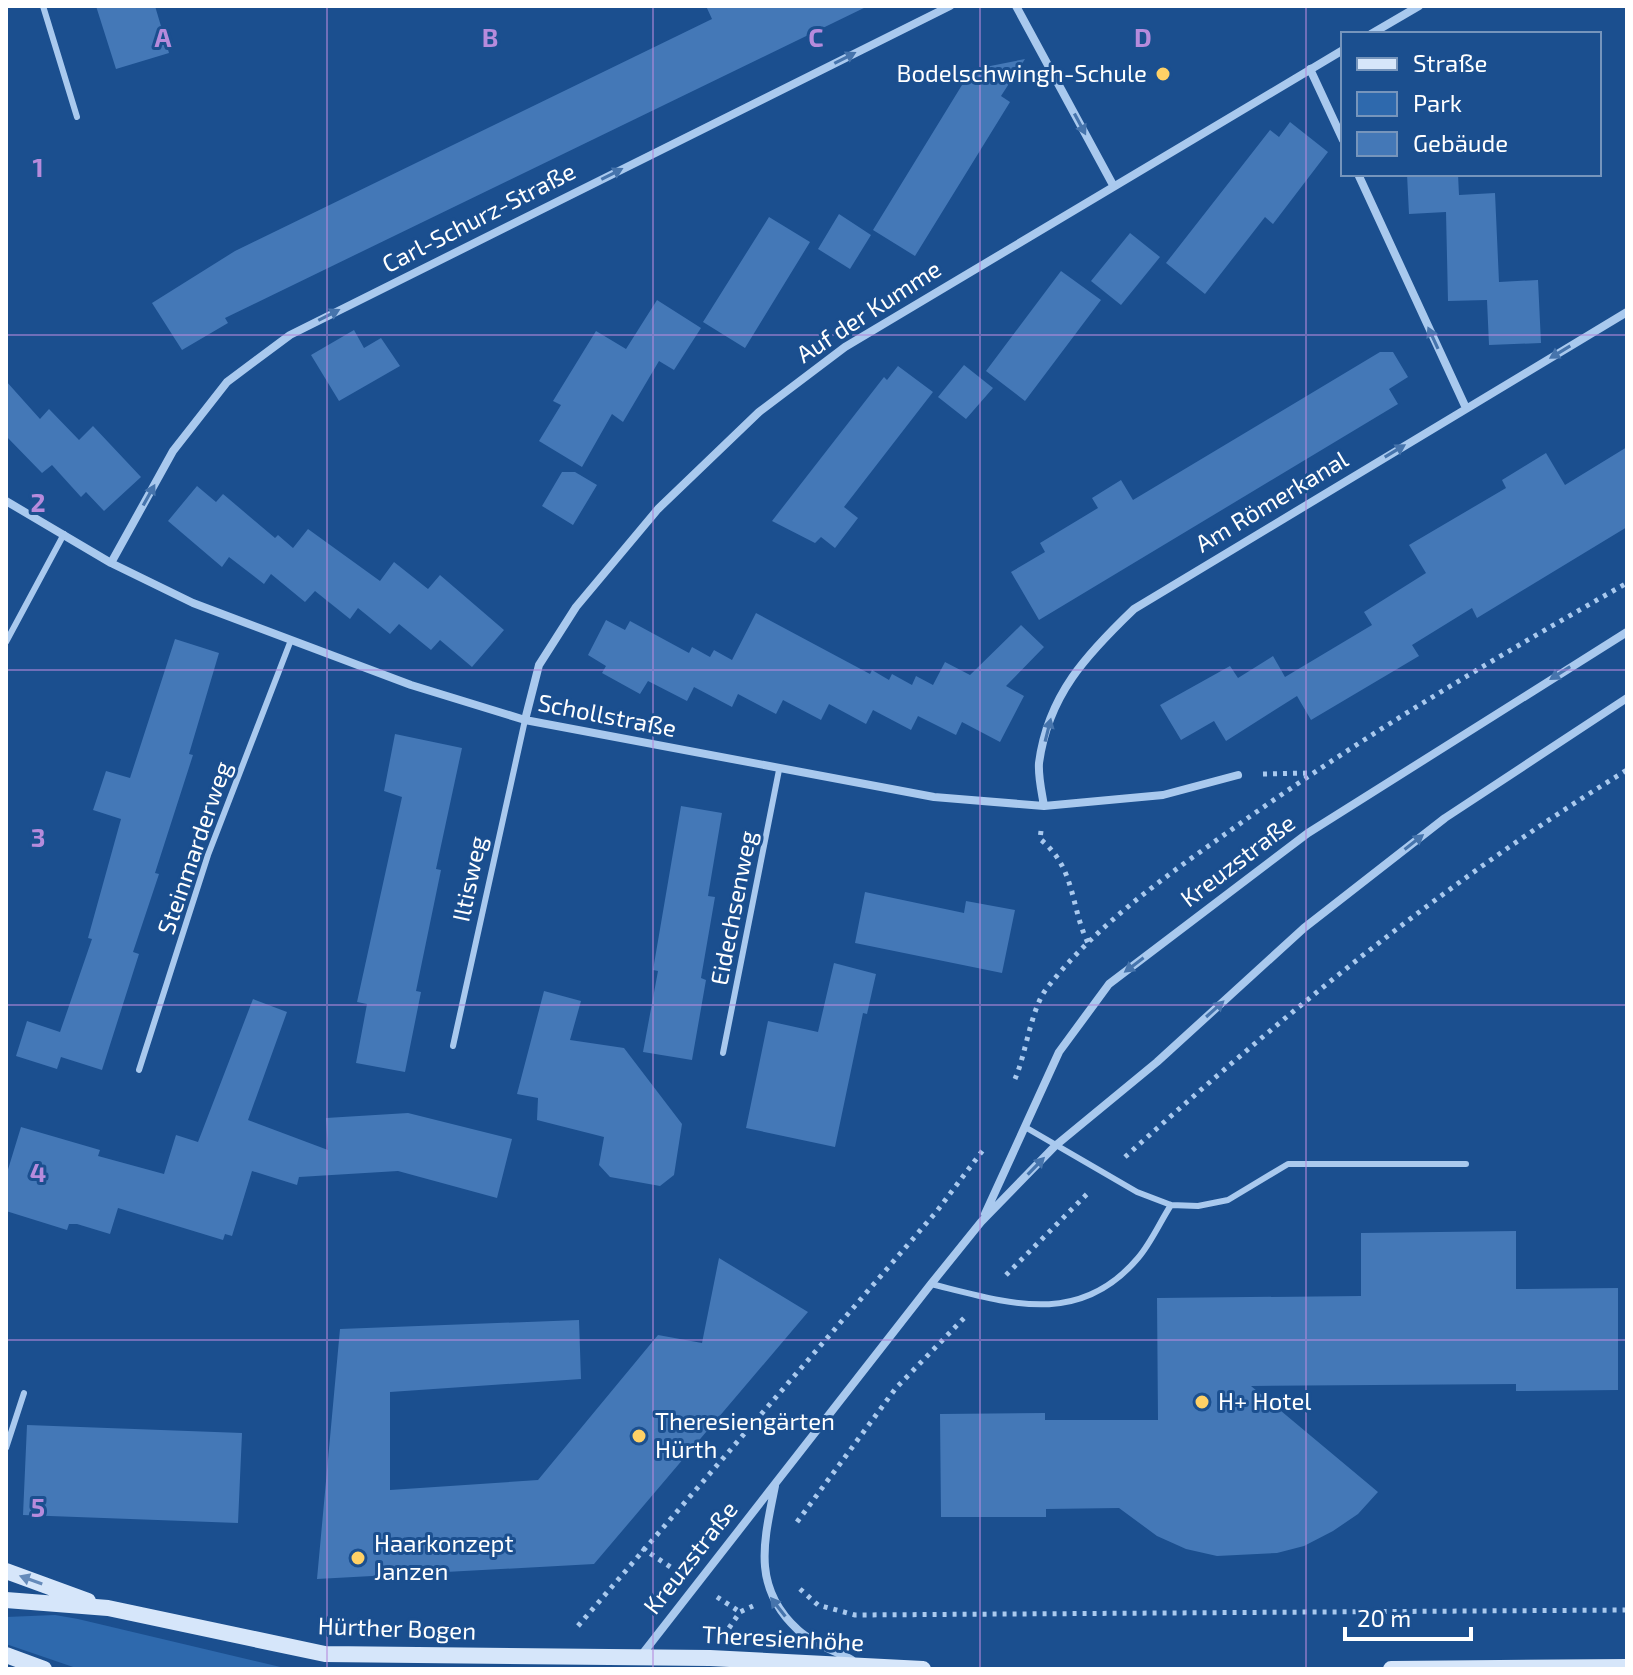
<svg xmlns="http://www.w3.org/2000/svg" width="1633" height="1675" viewBox="0 0 1633 1675" font-family="'Exo 2',sans-serif">
  <style>
    .green { fill: #2e69ad }
    .building { fill: #4478b7 }
    .lines { fill: none; stroke-linecap: round; stroke-linejoin: round }
    .path { stroke: #a9c9ee; stroke-width: 5; stroke-dasharray: 4 6; stroke-linecap: butt }
    .lane { stroke: #a9c9ee; stroke-width: 6 }
    .street { stroke: #a9c9ee; stroke-width: 8 }
    .secondary { stroke: #d6e6fa; stroke-width: 16 }
    .oneway { fill: #4674ac }
    .oneway2 { fill: #668bba }
    .grid { fill: none; stroke: #b68bdc; stroke-width: 2; stroke-opacity: 0.55 }
    .poi-dot { fill: #ffd166; stroke: #1b4f8f; stroke-width: 3 }
    .labels { text-anchor: middle; stroke-width: 6; stroke-linejoin: round; paint-order: stroke }
    .poi-label { font-size: 24px; fill: #fff; stroke: #1b4f8f; text-anchor: start }
    .street-label { font-size: 24px; fill: #fff; stroke: #1b4f8f }
    .grid-label { font-size: 26px; text-anchor: middle; font-weight: bold; fill: #b68bdc; stroke: #1b4f8f; stroke-width: 6; stroke-linejoin: round; paint-order: stroke }
  </style>
  <rect width="100%" height="100%" fill="#1b4f8f"/>
  <path class="green" d="M55,1615L78,1619L289,1669H79L6,1644V1617Z"/>
  <path class="building" d="M96,6H155L169,53L116,69Z
    M706,6H868L225,318L228,323L182,350L152,303L235,251L712,19Z
    M1025,59L1001,96L1010,102L915,256L873,230L962,85L960,72Z
    M1290,122L1328,152L1273,224L1265,217L1205,294L1166,263L1270,130L1279,137Z
    M1407,174H1458L1459,195L1495,193L1499,282L1538,280L1541,343L1489,345L1487,300L1448,301L1446,212L1409,214Z
    M839,214L871,235L850,269L818,249Z
    M769,217L810,242L745,348L703,322Z
    M1130,233L1160,257L1121,305L1091,281Z
    M1061,271L1101,300L1025,401L986,371Z
    M657,300L701,328L674,370L659,361L623,422L612,414L582,467L539,441L561,405L553,401L596,331L626,349Z
    M354,330L364,348L381,338L400,366L339,401L311,355Z
    M1380,352H1393L1408,377L1389,389L1398,404L1039,620L1011,572L1045,552L1040,543L1098,508L1092,498L1121,480L1133,500Z
    M964,365L993,388L966,419L938,397Z
    M898,366L933,392L844,507L858,518L835,548L821,537L815,543L772,521L884,377L887,380Z
    M6,381L40,419L49,409L79,440L93,426L141,477L104,511L86,492L81,497L52,465L42,473L6,436Z
    M1627,447V527L1477,618L1472,608L1412,645L1419,656L1311,720L1297,696L1226,741L1214,721L1181,740L1160,705L1230,666L1238,678L1273,656L1285,677L1372,625L1364,612L1426,573L1409,545L1506,488L1502,480L1546,453L1565,485Z
    M562,472H575L597,485L573,525L542,506Z
    M197,486L216,502L223,494L275,538L278,535L293,548L308,529L380,581L394,562L428,589L440,575L504,630L472,667L440,640L431,650L399,624L390,634L358,608L350,619L315,591L305,602L271,574L264,584L229,557L222,567L168,521Z
    M756,613L870,674L872,670L889,680L892,674L912,685L916,676L933,685L945,662L970,675L1021,625L1044,647L1006,686L1024,696L1000,742L962,722L956,735L918,716L911,730L873,710L866,724L829,704L821,720L783,700L776,714L738,694L732,707L694,687L687,701L648,681L640,694L602,673L606,666L588,655L606,620L625,630L630,621L689,653L692,647L710,657L714,650L732,660Z
    M175,639L219,653L189,754L193,755L155,873L159,874L133,952L139,954L102,1070L61,1057L57,1069L16,1056L27,1021L60,1032L92,939L88,938L121,819L93,810L106,771L130,778Z
    M395,734L462,748L436,869L441,870L416,991L421,992L405,1072L356,1063L367,1004L357,1002L402,797L384,791Z
    M681,806L722,813L708,896L715,897L701,978L706,980L692,1060L643,1052L658,971L653,970Z
    M865,892L964,913L966,901L1015,910L1002,973L855,943Z
    M834,963L876,974L867,1014L863,1013L835,1147L746,1128L768,1021L818,1032Z
    M544,991L581,1001L570,1040L624,1048L682,1124L674,1175L660,1186L610,1177L599,1165L604,1137L537,1120L538,1098L517,1094Z
    M253,999L287,1012L248,1120L328,1150L326,1118L408,1113L512,1139L497,1198L398,1171L299,1177L297,1185L252,1171L232,1236L225,1234L223,1240L118,1208L110,1234L77,1224H69L67,1230L6,1211V1176L21,1127L100,1150L98,1156L164,1174L176,1135L198,1142Z
    M1516,1231V1289L1618,1288V1390L1516,1391V1384L1251,1386L1378,1492L1358,1514L1333,1531L1304,1546L1277,1553L1217,1556L1186,1549L1157,1536L1119,1508L1046,1509V1517H941L940,1414L1045,1413V1420H1158L1157,1298L1361,1296V1233Z
    M719,1258L808,1312L594,1564L317,1579L340,1329L579,1320L581,1379L390,1392V1490L538,1480L658,1335L702,1343Z
    M27,1425L242,1433L238,1523L23,1515Z"/>
  <g class="lines">
    <path class="path" d="M1263,774L1309,773
      M1041,831L1040,839C1076,868 1070,906 1088,943
      M1015,1079C1026,1054 1031,1008 1047,988C1096,925 1166,876 1231,830C1358,739 1491,660 1627,583
      M1125,1157C1283,1015 1446,881 1627,770
      M1006,1275L1089,1192
      M797,1522L896,1388L965,1317
      M642,1548L675,1570
      M800,1589L818,1605L855,1615L1627,1610
      M717,1597L740,1612
      M578,1626L937,1211L983,1150
      M729,1628L740,1612L753,1606"/>
    <path class="lane" d="M43,6L77,117
      M6,642L64,534
      M453,1046L525,720
      M723,1053L779,770
      M139,1070L208,855L291,640
      M1025,1127L1137,1192L1171,1205L1198,1206L1228,1200L1288,1164H1466
      M931,1284C1008,1303 1079,1328 1138,1258C1151,1243 1160,1222 1171,1205
      M6,1448L24,1393"/>
    <path class="street" d="M1016,6L1113,185
      M1371,34L1419,6
      M1310,69L1343,140
      M1358,174L1466,408
      M6,501L111,563L193,603L411,685L525,720L934,797L1044,806L1163,795L1238,775
      M111,563L173,451L227,382L290,335L950,6
      M525,720L539,665L576,607L658,509L759,412L845,347L1343,50
      M1044,806C1042,793 1038,777 1039,763C1048,695 1087,654 1134,609L1627,312
      M985,1214L1059,1052L1109,984L1308,833L1627,632
      M775,1486C764,1541 751,1587 798,1630C812,1643 835,1651 852,1660
      M640,1657L931,1284L981,1222L1055,1146L1157,1062L1304,928L1445,818L1627,698"/>
    <path class="secondary" d="M6,1571L88,1601
      M6,1600L108,1608L325,1654L710,1658L923,1669
      M6,1655L44,1669
      M1391,1669L1627,1667"/>
  </g>
  <defs><path id="oneway-solid" d="M-6-.8H1V-3.2L6.5 0L1 3.2V.8H-6Z" transform="scale(2)"/></defs>
  <g class="oneway">
    <use href="#oneway-solid" transform="translate(845 58) rotate(-27)"/>
    <use href="#oneway-solid" transform="translate(1080 124) rotate(62)"/>
    <use href="#oneway-solid" transform="translate(612 174) rotate(-27)"/>
    <use href="#oneway-solid" transform="translate(329 315) rotate(-27)"/>
    <use href="#oneway-solid" transform="translate(1433 338) rotate(-115)"/>
    <use href="#oneway-solid" transform="translate(1560 352) rotate(149)"/>
    <use href="#oneway-solid" transform="translate(1395 451) rotate(-31)"/>
    <use href="#oneway-solid" transform="translate(149 495) rotate(-61)"/>
    <use href="#oneway-solid" transform="translate(1560 673) rotate(148)"/>
    <use href="#oneway-solid" transform="translate(1048 730) rotate(-76)"/>
    <use href="#oneway-solid" transform="translate(1414 842) rotate(-38)"/>
    <use href="#oneway-solid" transform="translate(1134 965) rotate(143)"/>
    <use href="#oneway-solid" transform="translate(1215 1009) rotate(-42)"/>
    <use href="#oneway-solid" transform="translate(1036 1166) rotate(-46)"/>
    <use href="#oneway-solid" transform="translate(778 1607) rotate(-128)"/>
  </g>
  <use class="oneway2" href="#oneway-solid" transform="translate(31 1580) rotate(-160)"/>
  <path class="grid" d="M327,6V1669M653,6V1669M980,6V1669M1306,6V1669M6,335H1627M6,670H1627M6,1005H1627M6,1340H1627"/>
  <g class="poi-dot">
    <circle cx="1163" cy="74" r="8"/>
    <circle cx="1202" cy="1402" r="8"/>
    <circle cx="639" cy="1436" r="8"/>
    <circle cx="358" cy="1558" r="8"/>
  </g>
  <g class="labels">
    <g class="poi-label">
      <text x="1147" y="82" text-anchor="end">Bodelschwingh-Schule</text>
      <text x="1218" y="1410">H+ Hotel</text>
      <text x="655" y="1430">Theresiengärten<tspan x="655" dy="28">Hürth</tspan></text>
      <text x="374" y="1552">Haarkonzept<tspan x="374" dy="28">Janzen</tspan></text>
    </g>
    <g class="street-label">
      <text transform="translate(479 218) rotate(-27)" y="8">Carl-Schurz-Straße</text>
      <text transform="translate(869 312) rotate(-33)" y="8">Auf der Kumme</text>
      <text transform="translate(1272 502) rotate(-31)" y="8">Am Römerkanal</text>
      <text transform="translate(607 716) rotate(11)" y="8">Schollstraße</text>
      <text transform="translate(195 848) rotate(-71)" y="8">Steinmarderweg</text>
      <text transform="translate(1238 861) rotate(-37)" y="8">Kreuzstraße</text>
      <text transform="translate(470 879) rotate(-78)" y="8">Iltisweg</text>
      <text transform="translate(734 908) rotate(-79)" y="8">Eidechsenweg</text>
      <text transform="translate(691 1558) rotate(-52)" y="8">Kreuzstraße</text>
      <text transform="translate(397 1629) rotate(2)" y="8">Hürther Bogen</text>
      <text transform="translate(783 1639) rotate(3)" y="8">Theresienhöhe</text>
    </g>
  </g>
  <g class="grid-label">
    <text x="163" y="47">A</text>
    <text x="490" y="47">B</text>
    <text x="816" y="47">C</text>
    <text x="1143" y="47">D</text>
    <text x="38" y="177">1</text>
    <text x="38" y="512">2</text>
    <text x="38" y="847">3</text>
    <text x="38" y="1182">4</text>
    <text x="38" y="1517">5</text>
  </g>
  <rect width="1633" height="1675" fill="none" stroke="#ffffff" stroke-width="16"/>
  <rect x="1341" y="32" width="260" height="144" fill="#1b4f8f" stroke="#7695bc" stroke-width="2"/>
  <rect x="1357" y="58" width="40" height="12" fill="#d6e6fa" stroke="#7695bc" stroke-width="2"/>
  <text x="1413" y="72" font-size="24" fill="#ffffff">Straße</text>
  <rect x="1357" y="92" width="40" height="24" fill="#2e69ad" stroke="#7695bc" stroke-width="2"/>
  <text x="1413" y="112" font-size="24" fill="#ffffff">Park</text>
  <rect x="1357" y="132" width="40" height="24" fill="#4478b7" stroke="#7695bc" stroke-width="2"/>
  <text x="1413" y="152" font-size="24" fill="#ffffff">Gebäude</text>
  <path d="M1345 1627v12h126v-12" fill="none" stroke="#ffffff" stroke-width="4"/>
  <text x="1357" y="1627" font-size="24" fill="#ffffff" stroke="#1b4f8f" stroke-width="6" paint-order="stroke">20 m</text>
</svg>
